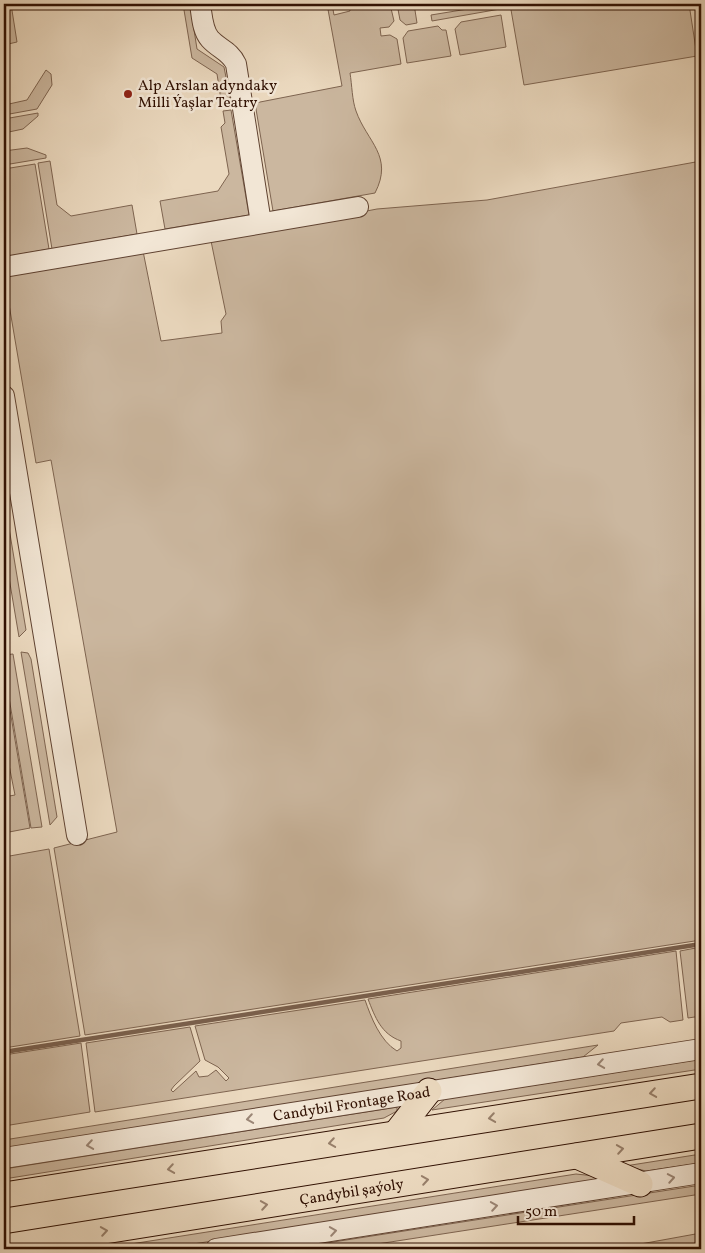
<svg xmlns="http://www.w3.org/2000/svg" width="705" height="1253" viewBox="0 0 705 1253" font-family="Vollkorn,serif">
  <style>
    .green { fill: #cbb79f; stroke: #7e6450 }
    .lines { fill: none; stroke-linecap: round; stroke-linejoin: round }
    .stream { stroke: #7a604d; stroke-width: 4.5 }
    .minor-casing { stroke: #5f4231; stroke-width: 22 }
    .major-casing { stroke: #301002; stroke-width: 27 }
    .minor { stroke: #f2e6d5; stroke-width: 20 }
    .major { stroke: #ebd9bf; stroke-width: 25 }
    .oneway { stroke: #9b8676 }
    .oneway2 { stroke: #977f6a }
    .poi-dot { fill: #8f2418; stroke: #f2e6d5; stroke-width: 2 }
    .labels { text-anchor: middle; stroke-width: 5; stroke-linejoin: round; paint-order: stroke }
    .poi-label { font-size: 15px; fill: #301002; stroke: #f2e6d5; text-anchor: start }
    .street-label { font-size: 15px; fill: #301002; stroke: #f2e6d5 }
  </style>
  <rect width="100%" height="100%" fill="#ebd9bf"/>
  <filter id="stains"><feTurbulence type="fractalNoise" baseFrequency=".004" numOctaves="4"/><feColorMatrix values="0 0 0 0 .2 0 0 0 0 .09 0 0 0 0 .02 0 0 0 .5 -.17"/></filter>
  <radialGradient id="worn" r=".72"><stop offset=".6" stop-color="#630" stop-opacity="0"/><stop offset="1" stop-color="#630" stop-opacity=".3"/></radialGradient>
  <path class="green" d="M4,4H11L17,42L4,45Z
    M183,4H190L197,49L224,67L230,98L221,100L217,74L192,58Z
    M327,4H332L334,15L350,11L349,4H390L394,21L389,27L380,28L381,36L390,35L397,39L401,64L350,73C352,85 352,100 356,111C367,142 394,156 375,193L273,211L255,103L342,86Z
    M397,4H414L417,23L406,25L400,20Z
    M479,4H499L500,9L432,21L431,15L480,7Z
    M510,4H689L697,56L524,85Z
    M501,15L506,47L460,55L455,29L461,22Z
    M438,26L442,30H446L451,56L407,63L403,38L408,31Z
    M46,70L51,74L52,85L37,109L4,115V77L9,104L27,100Z
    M231,110L249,215L165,229L160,201L218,191L229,174L221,127L225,123L223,111Z
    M38,113V116L23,129L4,133V119Z
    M27,148L46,155V158L4,165V151Z
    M50,161L57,205L71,216L132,205L137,234L52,249L38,163Z
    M701,161V940L85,1035L54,848L117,832L51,460L36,463L4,275L143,251L161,341L222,333L221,321L226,314L211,241L377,209L487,200Z
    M35,164L49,249L4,257V169Z
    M4,498L26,630L19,637L4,548Z
    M21,652L28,653L31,659L57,817L50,825Z
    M13,654L42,827L31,828L4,668V655Z
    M4,675L30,828L4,833V797L15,795L4,740Z
    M49,849L80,1036L4,1048V857Z
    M701,947V1016L688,1018L680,951Z
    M676,951L683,1020L670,1022L662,1017L621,1023L614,1031L95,1112L86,1043L190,1027L200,1061L174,1086L171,1090L173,1092L196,1071L199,1077L208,1076L216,1070L226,1081L229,1078L218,1067L205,1060L195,1026L365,1000C371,1017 380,1041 397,1051L401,1048V1041C381,1034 375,1017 368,999Z
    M81,1043L90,1112L4,1126V1055Z
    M598,1045L583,1057L4,1149V1140Z
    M701,1059V1069L432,1110L445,1099Z
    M397,1107V1111L384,1118L4,1179V1169Z
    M701,1154V1163L646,1171L625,1166Z
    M576,1174L595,1176L596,1180L162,1249H99Z
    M701,1185V1194L345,1249H288Z
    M701,1233V1249H613Z"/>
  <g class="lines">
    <path class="stream" d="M4,1052L701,944"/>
    <defs>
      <g id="minor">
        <path d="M200,4C202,15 202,30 210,39C219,49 230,51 236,64L261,223"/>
        <path d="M4,267L358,207"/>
        <path d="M4,396L77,835"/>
        <path id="s1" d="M4,1158L701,1049"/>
        <path d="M216,1249L701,1173"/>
      </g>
      <g id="major">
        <path d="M396,1133L429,1091"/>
        <path d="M577,1156L640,1184"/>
        <path d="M4,1195L701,1086"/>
        <path id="s2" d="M4,1247L701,1136"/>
      </g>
    </defs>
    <use href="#minor" class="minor-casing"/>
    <use href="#major" class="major-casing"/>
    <use href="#minor" class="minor"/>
    <use href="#major" class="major"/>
  </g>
  <defs><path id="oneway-chevron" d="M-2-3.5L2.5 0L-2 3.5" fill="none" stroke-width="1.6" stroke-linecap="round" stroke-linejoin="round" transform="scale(1.25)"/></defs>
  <g class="oneway">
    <use href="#oneway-chevron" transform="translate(601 1064) rotate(171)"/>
    <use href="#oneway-chevron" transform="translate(250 1119) rotate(171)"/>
    <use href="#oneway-chevron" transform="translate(90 1145) rotate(171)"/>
    <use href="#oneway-chevron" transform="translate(671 1178) rotate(-10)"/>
    <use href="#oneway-chevron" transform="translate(494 1206) rotate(-9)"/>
    <use href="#oneway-chevron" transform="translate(333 1231) rotate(-9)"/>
  </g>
  <g class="oneway2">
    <use href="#oneway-chevron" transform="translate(653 1093) rotate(171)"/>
    <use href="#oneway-chevron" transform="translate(492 1118) rotate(171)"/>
    <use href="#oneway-chevron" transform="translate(332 1143) rotate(171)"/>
    <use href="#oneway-chevron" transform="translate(620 1149) rotate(-9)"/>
    <use href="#oneway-chevron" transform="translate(171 1169) rotate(171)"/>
    <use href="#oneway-chevron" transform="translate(425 1180) rotate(-9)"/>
    <use href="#oneway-chevron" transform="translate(264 1205) rotate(-9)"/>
    <use href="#oneway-chevron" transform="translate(104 1231) rotate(-9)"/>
  </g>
  <circle class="poi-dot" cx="128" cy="94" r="5"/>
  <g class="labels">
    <g class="poi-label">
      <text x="138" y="90">Alp Arslan adyndaky<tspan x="138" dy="17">Milli Ýaşlar Teatry</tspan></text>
    </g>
    <g class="street-label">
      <text dy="5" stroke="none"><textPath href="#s1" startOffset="352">Candybil Frontage Road</textPath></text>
      <text dy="5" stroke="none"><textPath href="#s2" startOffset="352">Çandybil şaýoly</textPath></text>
    </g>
  </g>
  <rect width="705" height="1253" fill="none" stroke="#ebd9bf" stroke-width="20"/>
  <rect x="5" y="5" width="695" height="1243" fill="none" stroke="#301002" stroke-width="2.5"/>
  <rect x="10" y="10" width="685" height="1233" fill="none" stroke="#301002"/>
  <path d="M518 1216v8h116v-8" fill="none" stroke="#301002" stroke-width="2.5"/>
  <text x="525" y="1216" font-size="15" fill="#301002" stroke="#f2e6d5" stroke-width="4" paint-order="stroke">50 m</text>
  <rect width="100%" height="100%" filter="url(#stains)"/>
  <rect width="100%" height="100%" fill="url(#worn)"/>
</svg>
